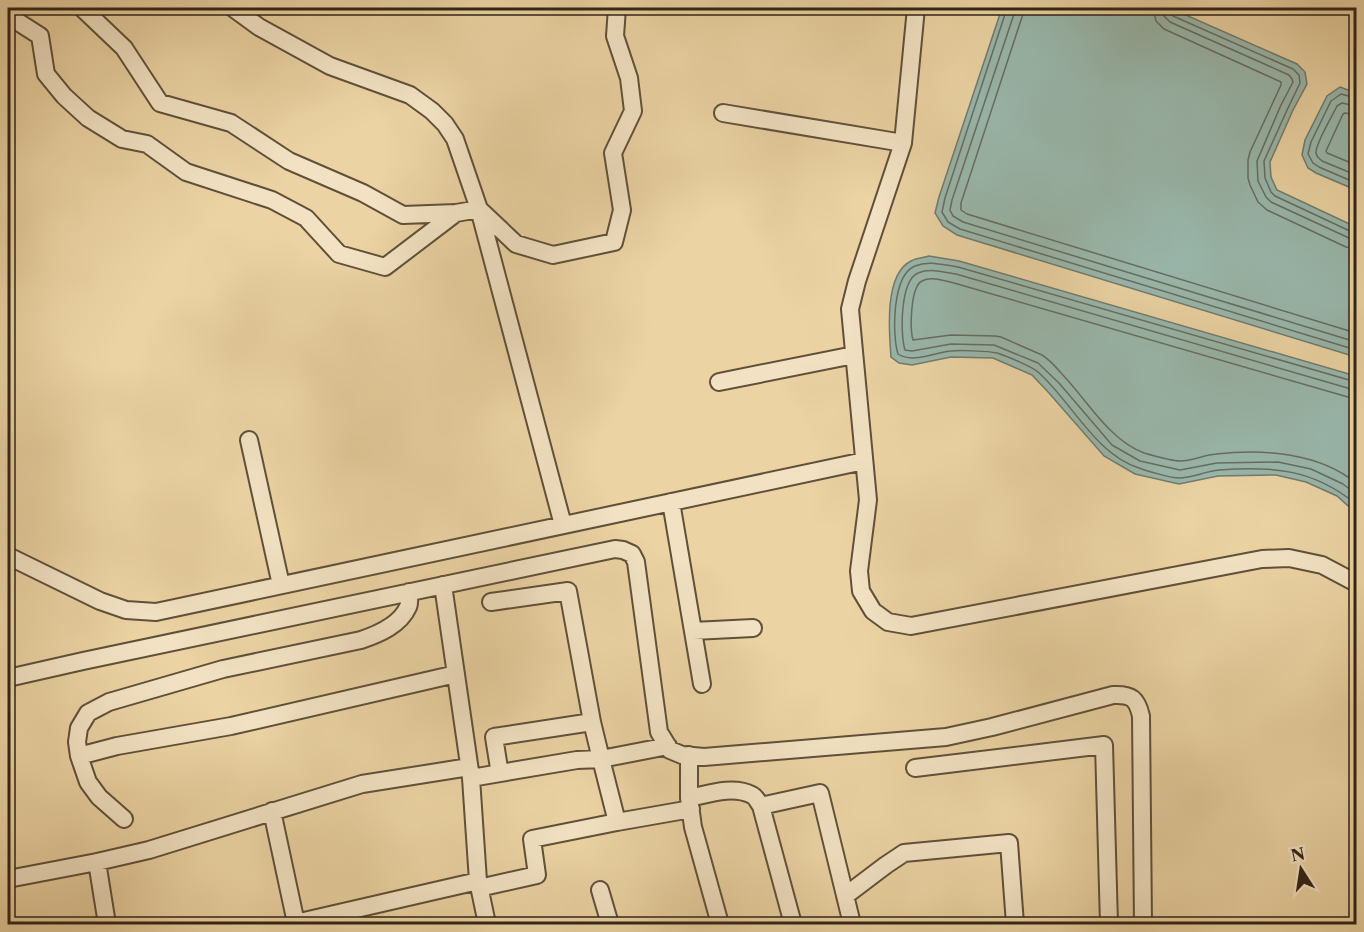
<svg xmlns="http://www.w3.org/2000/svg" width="1364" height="932" viewBox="0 0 1364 932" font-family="'Libre Caslon Text',serif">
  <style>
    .water { fill: #99b7ac; stroke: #6f7c70; stroke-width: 1.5 }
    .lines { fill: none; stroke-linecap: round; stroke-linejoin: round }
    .shore { stroke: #656e62; stroke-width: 1.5 }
    .minor-casing { stroke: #60503a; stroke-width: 20 }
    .minor { stroke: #f2e2c3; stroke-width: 16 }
  </style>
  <rect width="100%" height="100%" fill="#ebd3a3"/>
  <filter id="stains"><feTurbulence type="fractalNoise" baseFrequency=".00333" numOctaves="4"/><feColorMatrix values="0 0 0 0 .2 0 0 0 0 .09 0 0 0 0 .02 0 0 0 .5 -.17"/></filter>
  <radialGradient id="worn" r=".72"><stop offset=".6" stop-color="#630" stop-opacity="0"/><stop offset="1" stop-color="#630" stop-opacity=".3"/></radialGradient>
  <path class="water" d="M1002,8H1170L1297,64L1305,72L1307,84L1293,110L1270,162L1271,177L1277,190L1356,227V357L957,235L943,226L935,213L939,197Z
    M1340,87L1356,93V190L1316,173L1308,168L1302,155L1305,140L1327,96Z
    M929,256L959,261L1356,376V513L1337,496L1306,482L1276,475L1218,476L1179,484L1135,474L1104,456L1049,393L1032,375L993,358L951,357L912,365L899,363L891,357C889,332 884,274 911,261C916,258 923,258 929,256Z"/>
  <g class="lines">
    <path class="shore" d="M1007,8L945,198L942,212L948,222L960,229L1356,350
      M1015,8L1014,14L952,200L950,210L953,216L963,222L1356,342
      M1024,8L1022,17L961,203V210L967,214L1356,333
      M1153,8L1156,21L1164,29L1281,82V85L1250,152L1248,160V178L1250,185L1258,202L1267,210L1346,247L1356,249
      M1162,8L1164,16L1170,22L1289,75L1292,79L1293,82L1281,105L1257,161L1258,181L1266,197L1271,202L1349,238L1356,240
      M1169,8L1170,12L1173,16L1293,69L1299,75L1300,83L1288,108L1264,161L1265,178L1271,192L1275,196L1352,232H1356
      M1356,98L1341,94L1331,101L1311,142L1308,154L1313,163L1319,167L1356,183
      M1356,106L1342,103L1337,106C1333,115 1315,144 1316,153C1317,158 1319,158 1322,161L1356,175
      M1356,115L1345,113L1343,114L1326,151L1327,153L1356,165
      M1356,382L958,267C943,265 929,260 915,266C892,275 892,335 898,354C913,364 935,352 951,351C961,350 987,351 997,353C1006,356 1031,366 1038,372C1072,402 1095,454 1139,468C1147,471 1171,478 1179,478C1192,478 1206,471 1219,470C1273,466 1313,469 1356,504
      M1356,389H1351L956,274C944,272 930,268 918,273C900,281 900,334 905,350L912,351L951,344L994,345L1038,363L1059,383L1112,445L1140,461L1180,470L1217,463L1278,462L1311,469L1343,484L1356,494
      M1356,398L1348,397L954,283C945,281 931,276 922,281C910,287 910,330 913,340L951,335L995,336L1001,337L1042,355C1050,360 1056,367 1062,374C1087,400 1109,440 1144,453C1151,455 1173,461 1180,461C1192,461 1204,455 1216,454C1262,449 1318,452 1356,483"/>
    <defs>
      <path id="minor" d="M82,8L124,48L160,103L231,123L289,161L363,193L403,215L456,213L479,209L516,244L553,255L614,242L622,210L613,153L633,111L629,78L615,36L617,8
        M233,8L259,27L330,66L410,95L432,111L445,124L455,139L479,209L563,525
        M916,8L903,143L857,281L850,309L868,500L859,571L861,591L873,611L888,622L911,626L1262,559L1289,558L1322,565L1356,583
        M8,11L15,20L40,36L46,74L64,96L88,118L122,139L147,144L186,172L272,200L306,218L339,254L385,267L456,213
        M723,113L903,143
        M719,382L854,355
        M249,440L281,585
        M671,502L702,684
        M8,556L100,601L126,610L156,612L864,461
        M443,585L471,778L478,881L487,924
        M491,602L568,591L592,722L601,759L668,746
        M693,631L753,628
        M8,678L83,661L615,549L623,550L632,554L636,562L659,732L670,750L682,755L704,757L946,737L992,727L1113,695C1132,694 1137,699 1141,716L1143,924
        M689,755V798L693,827L720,924
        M79,756L117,746L231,726L456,674
        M499,768L494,737L592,722
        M915,768L1104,745L1109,924
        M471,778L577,760L601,759L617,822
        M689,798C708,794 733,785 752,795C756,797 758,802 761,806L793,924
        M761,806L820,793L852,924
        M272,811L296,923
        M124,819L99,797L88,782L79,756L77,742L79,728L88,713L109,702L223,669L361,640C379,634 400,625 408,607C410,603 409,597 409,592
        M97,862L107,924
        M8,879L97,862L149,850L362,784L469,767
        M479,888L537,875L532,839L617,822L691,809
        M600,890L610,924
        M845,896L886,865L904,853L1009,843L1015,924
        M291,924L478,881"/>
    </defs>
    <use href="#minor" class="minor-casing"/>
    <use href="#minor" class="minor"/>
  </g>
  <rect width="1364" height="932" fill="none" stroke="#ebd3a3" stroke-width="30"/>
  <rect x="9" y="9" width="1346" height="914" fill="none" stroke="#312417" stroke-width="3"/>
  <rect x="15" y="15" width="1334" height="902" fill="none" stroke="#312417" stroke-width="1.5"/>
  <g transform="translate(1301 869) rotate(348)" stroke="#f2e2c3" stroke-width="4.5" paint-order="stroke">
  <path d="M0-4.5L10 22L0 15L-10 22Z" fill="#312417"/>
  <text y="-9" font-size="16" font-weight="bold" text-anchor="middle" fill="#312417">N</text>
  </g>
  <rect width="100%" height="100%" filter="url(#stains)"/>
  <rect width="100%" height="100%" fill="url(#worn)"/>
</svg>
